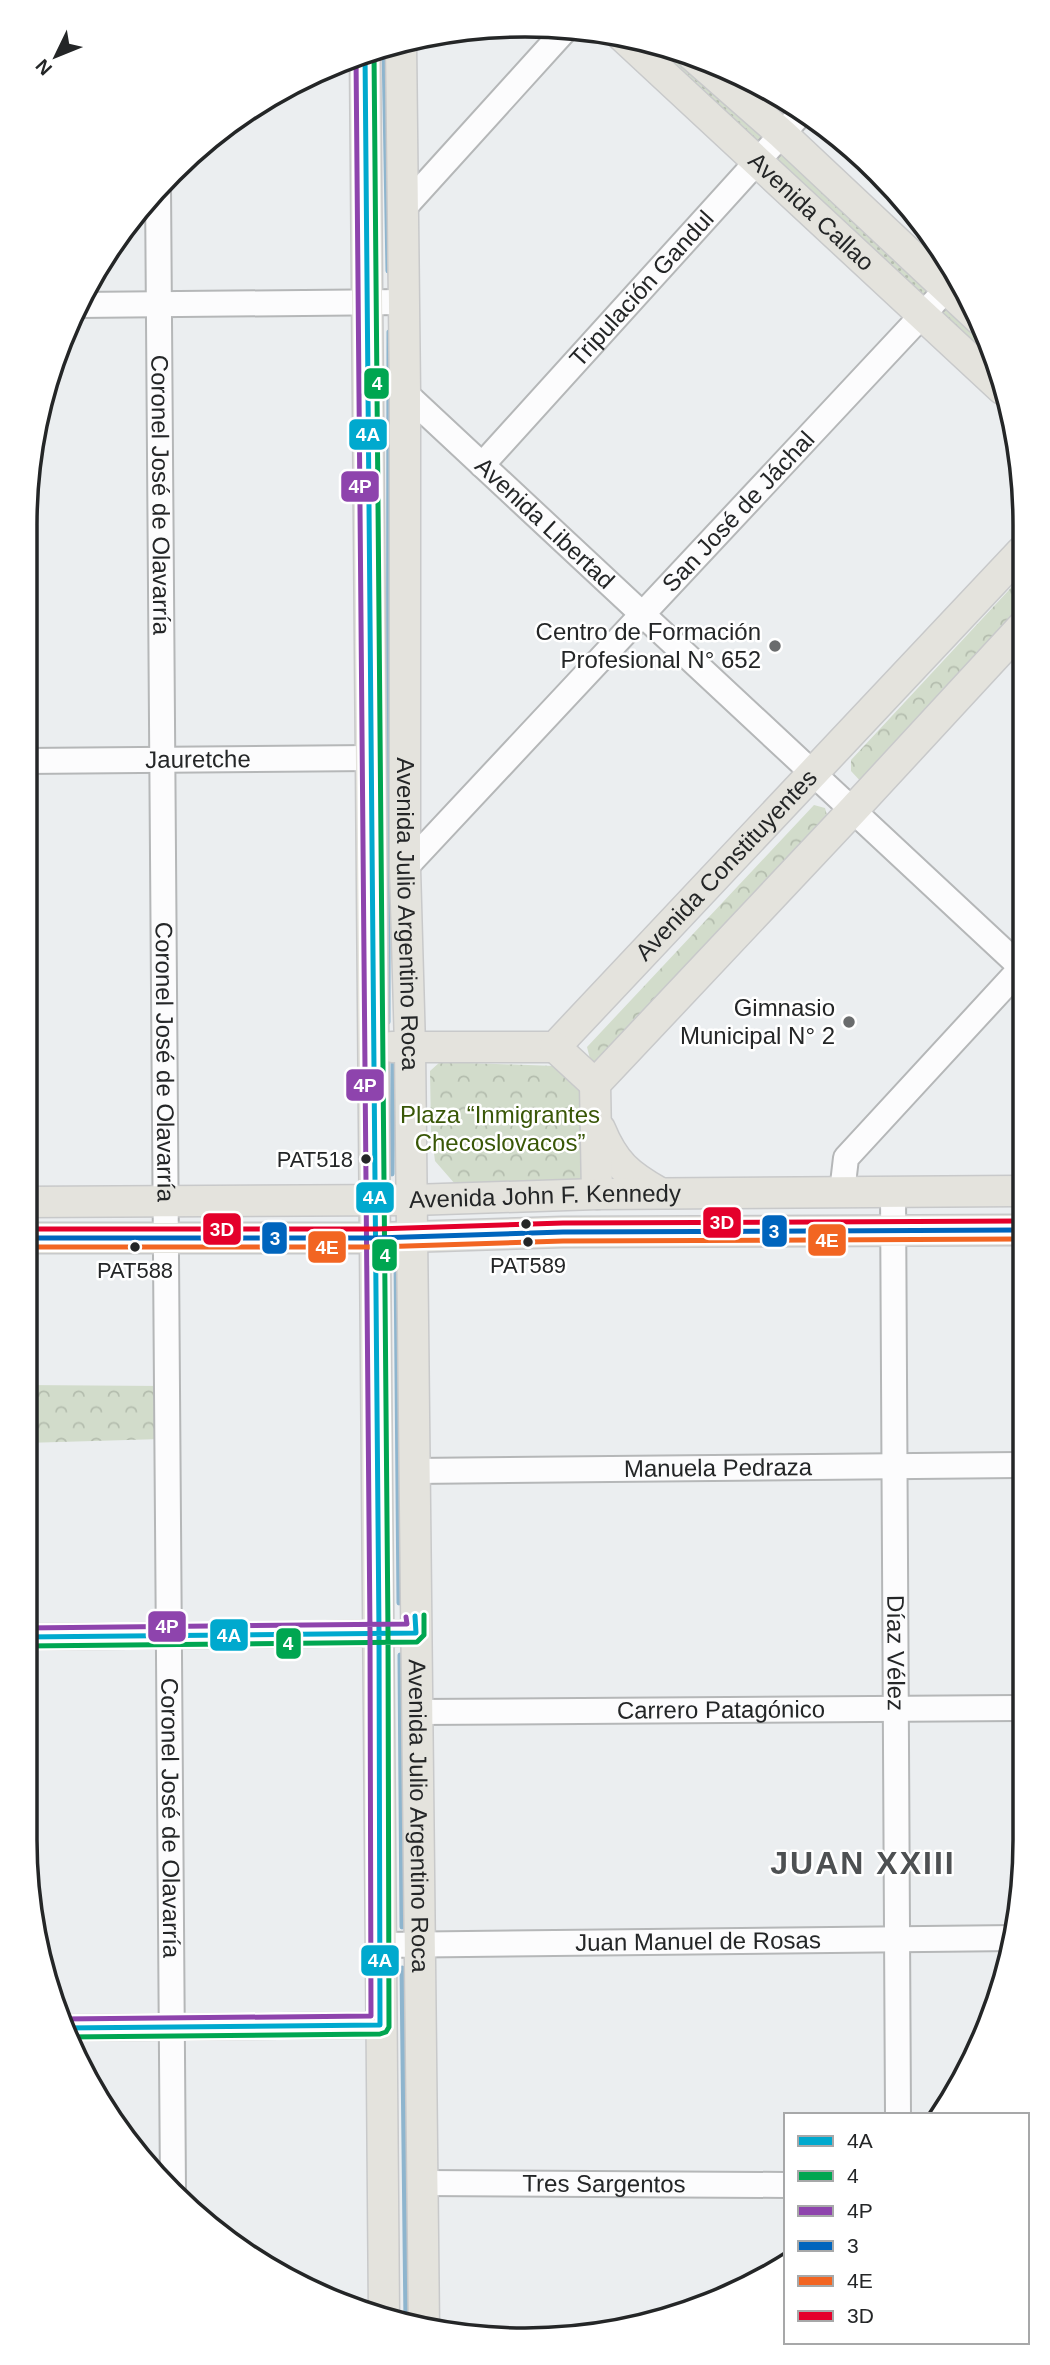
<svg xmlns="http://www.w3.org/2000/svg" width="1050" height="2365" viewBox="0 0 1050 2365" font-family="Arial,sans-serif">
  <style>
    .grass { fill: url(#grass-dots) }
    .park { fill: url(#park-crowns) }
    .lines { fill: none; stroke-linecap: round; stroke-linejoin: round }
    .stream { stroke: #8eb5ce; stroke-width: 5 }
    .minor-casing { stroke: #b5b7b8; stroke-width: 28 }
    .major-casing { stroke: #c8c9ca; stroke-width: 33 }
    .minor { stroke: #fcfcfd; stroke-width: 24 }
    .major { stroke: #e4e3dd; stroke-width: 30 }
    .bus-1-casing { stroke: #fff; stroke-width: 10 }
    .bus-2-casing { stroke: #fff; stroke-width: 10 }
    .bus-3-casing { stroke: #fff; stroke-width: 10 }
    .bus-4-casing { stroke: #fff; stroke-width: 10 }
    .bus-5-casing { stroke: #fff; stroke-width: 10 }
    .bus-6-casing { stroke: #fff; stroke-width: 10 }
    .bus-1 { stroke: #00a9ce; stroke-width: 5 }
    .bus-2 { stroke: #00a651; stroke-width: 5 }
    .bus-3 { stroke: #8e44ad; stroke-width: 5 }
    .bus-4 { stroke: #0065bd; stroke-width: 5 }
    .bus-5 { stroke: #f26522; stroke-width: 5 }
    .bus-6 { stroke: #e4002b; stroke-width: 5 }
    .poi-dot { fill: #6a6c6d; stroke: #fff; stroke-width: 2.5 }
    .bus-dot { fill: #242627; stroke: #fff; stroke-width: 2.5 }
    .labels { text-anchor: middle; stroke-width: 5; stroke-linejoin: round; paint-order: stroke }
    .bus-label { font-size: 22px; fill: #242627; stroke: #fff }
    .street-label { font-size: 24px; fill: #242627; stroke: #fff }
    .poi-label { font-size: 24px; fill: #242627; stroke: #fff; text-anchor: end }
    .park-label { font-size: 24px; fill: #395707; stroke: #fff }
    .district-label { font-size: 32px; font-weight: bold; letter-spacing: 2px; fill: #4d5052; stroke: #fff }
    .rim { fill: none; stroke: #242627; stroke-width: 3.5 }
    .line-badge { stroke: #fff; stroke-width: 2.5 }
    .badge-label { font-size: 19px; text-anchor: middle; font-weight: bold; fill: #fff }
  </style>
  <defs>
    <pattern id="grass-dots" width="8" height="8" patternUnits="userSpaceOnUse" patternTransform="scale(1.75)"><rect width="8" height="8" fill="#d2dccb"/><path d="M2 2h.1M6 6h.1" fill="none" stroke="#b4bdae" stroke-width="1.8" stroke-linecap="round"/></pattern>
    <pattern id="park-crowns" width="20" height="18" patternUnits="userSpaceOnUse" patternTransform="scale(1.75)"><rect width="20" height="18" fill="#d2dccb"/><path d="M2 6a3 3 0 1 1 6 0M12 15a3 3 0 1 1 6 0" fill="none" stroke="#b4bdae"/></pattern>
  </defs>
  <rect width="100%" height="100%" fill="#ebeef0"/>
  <path class="grass" d="M622,34L692,55L979,319L987,333L1002,389Z"/>
  <path class="park" d="M1022,576V617L863,784L851,771V760Z
    M814,805L825,808L829,822L605,1063H591L587,1047Z
    M440,1062L555,1066L574,1079L584,1101L586,1181L455,1184L435,1161L431,1130L430,1071Z
    M25,1385L163,1386L162,1439L25,1443Z"/>
  <g class="lines">
    <path class="stream" d="M384,47L388,271
      M388,1022L389,332
      M392,1174L393,1061
      M396,1257L399,1603
      M400,1655L402,1927
      M402,1968L406,2323"/>
    <defs>
      <g id="minor">
        <path id="s1" d="M158,187L173,2190"/>
        <path d="M402,210L566,29"/>
        <path d="M78,305L404,302"/>
        <path id="s2" d="M405,393L1023,969"/>
        <path id="s3" d="M482,465L802,112"/>
        <path id="s4" d="M25,761L371,758"/>
        <path id="s5" d="M405,868L956,279"/>
        <path id="s6" d="M893,1191L898,2115"/>
        <path d="M842,1192L846,1158L1023,966"/>
        <path id="s7" d="M414,1471L1024,1465"/>
        <path d="M25,1637L416,1633"/>
        <path id="s8" d="M417,1712L1025,1708"/>
        <path id="s9" d="M381,1945L1016,1938"/>
        <path d="M63,2028L380,2025"/>
        <path id="s10" d="M422,2183L786,2185"/>
      </g>
      <g id="major">
        <path id="s11" d="M620,34L1002,389"/>
        <path id="s12" d="M401,42L405,393V868L410,1047L424,2329"/>
        <path d="M365,53L384,2315"/>
        <path d="M692,55L782,134L979,319"/>
        <path id="s13" d="M392,1047H555L1021,552"/>
        <path d="M555,1047L595,1084"/>
        <path d="M600,1129C614,1163 628,1175 660,1193"/>
        <path d="M597,1194L595,1084L853,810L1022,627"/>
        <path id="s14" d="M25,1202L412,1200L597,1194L1023,1191"/>
        <path d="M25,1238H376L563,1232L1024,1230"/>
      </g>
    </defs>
    <use href="#minor" class="minor-casing"/>
    <use href="#major" class="major-casing"/>
    <use href="#minor" class="minor"/>
    <use href="#major" class="major"/>
    <defs>
      <path id="bus-1" d="M25,1637L416,1633L415,1616
        M63,2028L380,2025L379,1632L365,53"/>
      <path id="bus-2" d="M25,1646L417,1642L424,1635V1615
        M67,2037L380,2034L386,2032L389,2027L388,1632L374,53"/>
      <path id="bus-3" d="M25,1628L407,1624L406,1617
        M63,2019L371,2016L370,1632L356,56"/>
      <path id="bus-4" d="M25,1238H376L563,1232L1024,1230"/>
      <path id="bus-5" d="M25,1247H376L563,1241L1024,1239"/>
      <path id="bus-6" d="M25,1229H376L563,1223L1024,1221"/>
    </defs>
    <use href="#bus-1" class="bus-1-casing"/>
    <use href="#bus-2" class="bus-2-casing"/>
    <use href="#bus-3" class="bus-3-casing"/>
    <use href="#bus-4" class="bus-4-casing"/>
    <use href="#bus-5" class="bus-5-casing"/>
    <use href="#bus-6" class="bus-6-casing"/>
    <use href="#bus-1" class="bus-1"/>
    <use href="#bus-2" class="bus-2"/>
    <use href="#bus-3" class="bus-3"/>
    <use href="#bus-4" class="bus-4"/>
    <use href="#bus-5" class="bus-5"/>
    <use href="#bus-6" class="bus-6"/>
  </g>
  <g class="poi-dot">
    <circle cx="775" cy="646" r="7"/>
    <circle cx="849" cy="1022" r="7"/>
  </g>
  <g class="bus-dot">
    <circle cx="366" cy="1159" r="6"/>
    <circle cx="526" cy="1224" r="6"/>
    <circle cx="528" cy="1242" r="6"/>
    <circle cx="135" cy="1247" r="6"/>
  </g>
  <g class="labels">
    <g class="bus-label">
      <text x="353" y="1167" text-anchor="end">PAT518</text>
      <text x="528" y="1273">PAT589</text>
      <text x="135" y="1278">PAT588</text>
    </g>
    <g class="street-label">
      <text dy="8" stroke="none"><textPath href="#s11" startOffset="261">Avenida Callao</textPath></text>
      <text dy="8" stroke="none"><textPath href="#s3" startOffset="238">Tripulación Gandul</textPath></text>
      <text dy="8" stroke="none"><textPath href="#s1" startOffset="308">Coronel José de Olavarría</textPath></text>
      <text dy="8" stroke="none"><textPath href="#s5" startOffset="488">San José de Jáchal</textPath></text>
      <text dy="8" stroke="none"><textPath href="#s2" startOffset="191">Avenida Libertad</textPath></text>
      <text dy="8" stroke="none"><textPath href="#s4" startOffset="173">Jauretche</textPath></text>
      <text dy="8" stroke="none"><textPath href="#s13" startOffset="413">Avenida Constituyentes</textPath></text>
      <text dy="8" stroke="none"><textPath href="#s12" startOffset="872">Avenida Julio Argentino Roca</textPath></text>
      <text dy="8" stroke="none"><textPath href="#s1" startOffset="875">Coronel José de Olavarría</textPath></text>
      <text dy="8" stroke="none"><textPath href="#s14" startOffset="520">Avenida John F. Kennedy</textPath></text>
      <text dy="8" stroke="none"><textPath href="#s7" startOffset="304">Manuela Pedraza</textPath></text>
      <text dy="8" stroke="none"><textPath href="#s6" startOffset="462">Díaz Vélez</textPath></text>
      <text dy="8" stroke="none"><textPath href="#s8" startOffset="304">Carrero Patagónico</textPath></text>
      <text dy="8" stroke="none"><textPath href="#s12" startOffset="1774">Avenida Julio Argentino Roca</textPath></text>
      <text dy="8" stroke="none"><textPath href="#s1" startOffset="1631">Coronel José de Olavarría</textPath></text>
      <text dy="8" stroke="none"><textPath href="#s9" startOffset="317">Juan Manuel de Rosas</textPath></text>
      <text dy="8" stroke="none"><textPath href="#s10" startOffset="182">Tres Sargentos</textPath></text>
    </g>
    <g class="poi-label">
      <text x="761" y="640">Centro de Formación<tspan x="761" dy="28">Profesional N° 652</tspan></text>
      <text x="835" y="1016">Gimnasio<tspan x="835" dy="28">Municipal N° 2</tspan></text>
    </g>
    <g class="park-label">
      <text x="500" y="1123">Plaza “Inmigrantes<tspan x="500" dy="28">Checoslovacos”</tspan></text>
    </g>
    <g class="district-label">
      <text x="863" y="1874">JUAN XXIII</text>
    </g>
  </g>
  <path d="M0 0H1050V2365H0ZM525 37H525A488 488 0 0 1 1013 525V1840A488 488 0 0 1 525 2328H525A488 488 0 0 1 37 1840V525A488 488 0 0 1 525 37Z" fill="#fff" fill-rule="evenodd"/>
  <path class="rim" d="M525 37H525A488 488 0 0 1 1013 525V1840A488 488 0 0 1 525 2328H525A488 488 0 0 1 37 1840V525A488 488 0 0 1 525 37Z"/>
  <g class="line-badge">
    <rect x="363" y="367" width="27" height="33" rx="7" fill="#00a651"/>
    <rect x="348" y="418" width="40" height="33" rx="7" fill="#00a9ce"/>
    <rect x="340" y="470" width="40" height="33" rx="7" fill="#8e44ad"/>
    <rect x="345" y="1068" width="40" height="34" rx="7" fill="#8e44ad"/>
    <rect x="355" y="1181" width="40" height="33" rx="7" fill="#00a9ce"/>
    <rect x="702" y="1206" width="40" height="33" rx="7" fill="#e4002b"/>
    <rect x="202" y="1212" width="40" height="34" rx="7" fill="#e4002b"/>
    <rect x="761" y="1214" width="27" height="34" rx="7" fill="#0065bd"/>
    <rect x="261" y="1221" width="27" height="34" rx="7" fill="#0065bd"/>
    <rect x="807" y="1223" width="40" height="34" rx="7" fill="#f26522"/>
    <rect x="307" y="1230" width="40" height="34" rx="7" fill="#f26522"/>
    <rect x="371" y="1238" width="27" height="34" rx="7" fill="#00a651"/>
    <rect x="147" y="1610" width="40" height="33" rx="7" fill="#8e44ad"/>
    <rect x="209" y="1618" width="40" height="34" rx="7" fill="#00a9ce"/>
    <rect x="275" y="1627" width="27" height="33" rx="7" fill="#00a651"/>
    <rect x="360" y="1944" width="40" height="33" rx="7" fill="#00a9ce"/>
  </g>
  <g class="badge-label">
    <text x="377" y="390">4</text>
    <text x="368" y="441">4A</text>
    <text x="360" y="493">4P</text>
    <text x="365" y="1092">4P</text>
    <text x="375" y="1204">4A</text>
    <text x="722" y="1229">3D</text>
    <text x="222" y="1236">3D</text>
    <text x="774" y="1238">3</text>
    <text x="275" y="1245">3</text>
    <text x="827" y="1247">4E</text>
    <text x="327" y="1254">4E</text>
    <text x="385" y="1262">4</text>
    <text x="167" y="1633">4P</text>
    <text x="229" y="1642">4A</text>
    <text x="288" y="1650">4</text>
    <text x="380" y="1967">4A</text>
  </g>
  <rect x="784" y="2113" width="245" height="231" fill="#ffffff" stroke="#a7a8a9" stroke-width="2"/>
  <rect x="798" y="2136" width="35" height="10" fill="#00a9ce" stroke="#a7a8a9" stroke-width="2"/>
  <text x="847" y="2148" font-size="21" fill="#242627">4A</text>
  <rect x="798" y="2171" width="35" height="10" fill="#00a651" stroke="#a7a8a9" stroke-width="2"/>
  <text x="847" y="2183" font-size="21" fill="#242627">4</text>
  <rect x="798" y="2206" width="35" height="10" fill="#8e44ad" stroke="#a7a8a9" stroke-width="2"/>
  <text x="847" y="2218" font-size="21" fill="#242627">4P</text>
  <rect x="798" y="2241" width="35" height="10" fill="#0065bd" stroke="#a7a8a9" stroke-width="2"/>
  <text x="847" y="2253" font-size="21" fill="#242627">3</text>
  <rect x="798" y="2276" width="35" height="10" fill="#f26522" stroke="#a7a8a9" stroke-width="2"/>
  <text x="847" y="2288" font-size="21" fill="#242627">4E</text>
  <rect x="798" y="2311" width="35" height="10" fill="#e4002b" stroke="#a7a8a9" stroke-width="2"/>
  <text x="847" y="2323" font-size="21" fill="#242627">3D</text>
  <g transform="translate(56 56) rotate(227)" stroke="#ffffff" stroke-width="5" paint-order="stroke">
  <path d="M0-5L12 26L0 18L-12 26Z" fill="#242627"/>
  <text y="-10" font-size="19" font-weight="bold" text-anchor="middle" fill="#242627">N</text>
  </g>
</svg>
